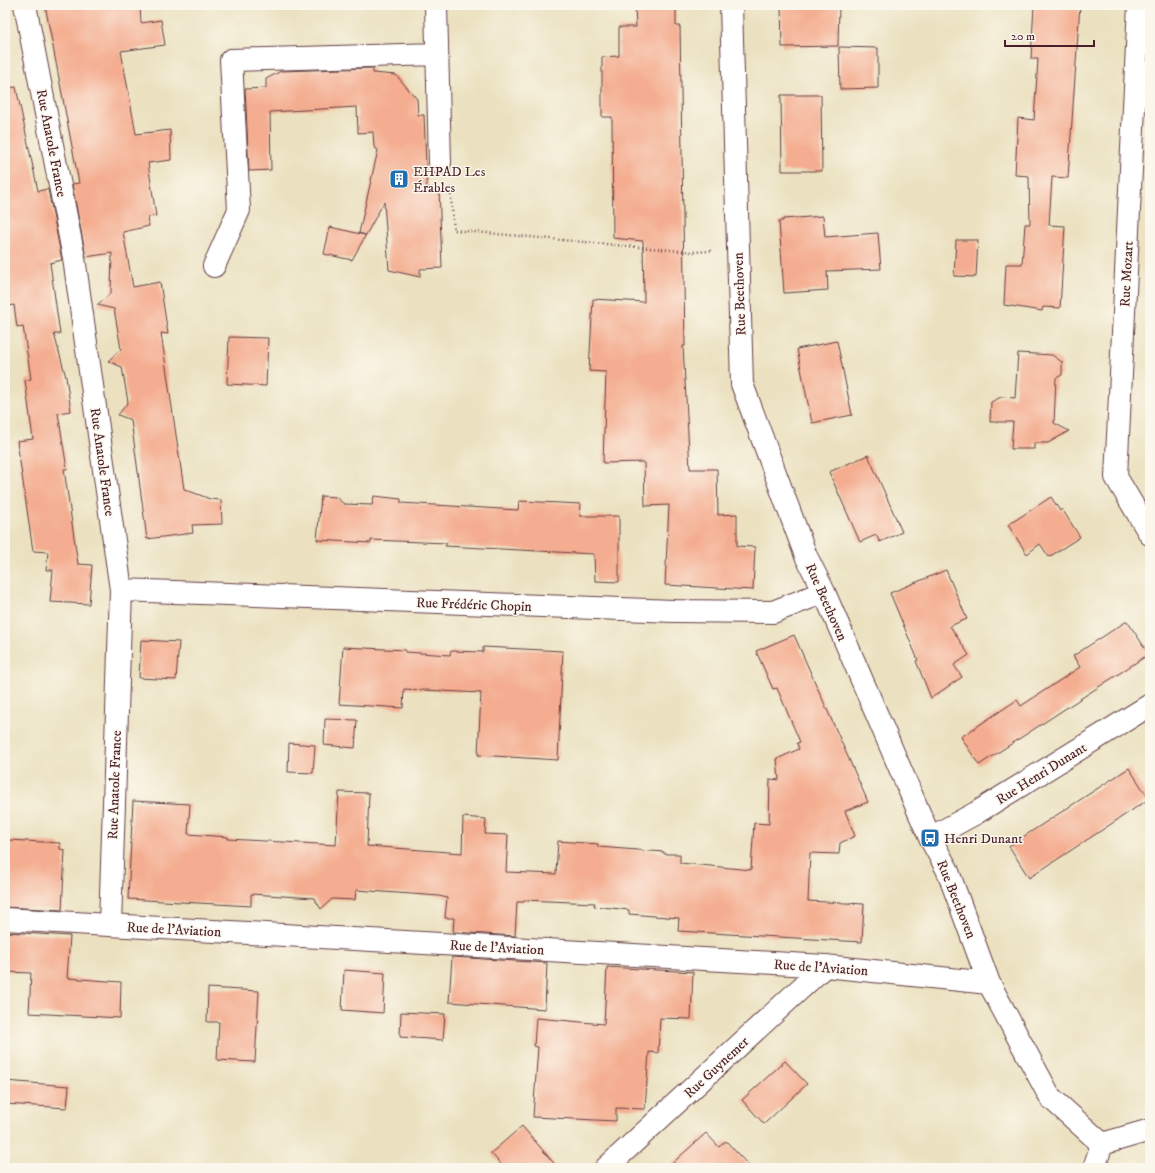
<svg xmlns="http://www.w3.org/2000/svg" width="1155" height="1173" viewBox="0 0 1155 1173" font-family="'IM FELL DW Pica',serif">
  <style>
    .building { fill: #f4ad90 }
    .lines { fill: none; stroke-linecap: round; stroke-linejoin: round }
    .minor-casing { stroke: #623c41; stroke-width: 24 }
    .path { stroke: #623c41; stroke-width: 2.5; stroke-dasharray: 1 3; stroke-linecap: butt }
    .minor { stroke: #fff; stroke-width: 22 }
    .labels { text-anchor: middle; stroke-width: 3; stroke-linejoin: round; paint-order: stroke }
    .street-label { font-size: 14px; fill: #4a1f2b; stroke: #fbf7ec }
    .poi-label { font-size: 14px; fill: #4a1f2b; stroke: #fbf7ec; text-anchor: start }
  </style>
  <rect width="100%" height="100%" fill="#fbf7ec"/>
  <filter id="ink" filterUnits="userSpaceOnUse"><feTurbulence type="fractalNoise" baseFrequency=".025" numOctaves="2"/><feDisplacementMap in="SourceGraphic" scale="8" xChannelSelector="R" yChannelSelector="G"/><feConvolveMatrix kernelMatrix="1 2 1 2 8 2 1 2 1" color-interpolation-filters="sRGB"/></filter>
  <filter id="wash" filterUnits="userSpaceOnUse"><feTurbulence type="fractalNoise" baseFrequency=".012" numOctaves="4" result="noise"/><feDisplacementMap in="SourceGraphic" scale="16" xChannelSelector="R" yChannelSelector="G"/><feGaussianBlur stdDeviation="0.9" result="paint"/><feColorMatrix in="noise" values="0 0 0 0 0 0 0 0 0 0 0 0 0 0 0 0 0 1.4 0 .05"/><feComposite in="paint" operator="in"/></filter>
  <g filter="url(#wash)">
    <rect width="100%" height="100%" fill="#ebe1c0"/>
    <g id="blocks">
      <path class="building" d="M45,5H140L141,23L161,20L165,45L121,51L136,134L170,130L171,160L148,163L156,216L148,217L149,226L123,232L133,287L160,282L168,334L161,333L184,489L210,499L221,500L222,524L192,525L193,533L147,539L131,420L118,415L128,402L122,367L108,361L121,349L114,309L97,305L111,293L112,253L86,257L72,184L79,183Z
        M635,5H676V26H680L685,346H683L690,469H717L718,515L737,514V546L755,547L753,590L665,585L669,505L645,506L644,462L603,463L606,372L589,371L593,299L644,302L643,241L613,238L612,117H602V57L619,56V27H636Z
        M781,5H839L838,46L782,47Z
        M1034,5H1080L1068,178L1052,177L1049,225L1065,226L1060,308L1043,307L1042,311L1004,305L1006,264H1022L1025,224H1030L1029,176L1015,175L1018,118L1034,120L1038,59H1031Z
        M839,47L878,48V88L840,89Z
        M373,68V73L396,75L417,99L418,115H424L427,188H439L442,268L420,269V277L389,270L384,202L352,260L324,254L330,227L365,235L359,233L378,150L374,147L373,132L358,133L357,107L270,112L271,170L249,171L245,89L266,88V79L281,71Z
        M16,87L38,191L48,189L62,260L50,263L60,334H54L66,377L71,411L58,413L67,469H64L78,564L92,565L89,604L50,602L53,570H46L48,552L33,551L17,441L33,439L25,380L31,379L23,326L17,327L14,305L9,306L5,263V88Z
        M781,95H821L822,171H782Z
        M823,216L825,237L878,233L881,269L827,271L828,290L784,293L779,221H783V219Z
        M956,240H978L976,277L954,276Z
        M229,337L268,338L266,386L227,384Z
        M837,341L852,415L812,423L797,349Z
        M1018,353L1052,355L1062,362V375L1056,378L1054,423L1069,431L1048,443H1034V449H1011L1013,422H990L991,402L1001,397L1015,398Z
        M868,455L902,532L880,542L876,535L860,542L829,472Z
        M321,496L336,497L344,504L372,505L374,496L401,499V503L518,510L519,501L581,504L580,516H619V582L595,581L594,554L445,546L447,543L371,540V543L317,540Z
        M1051,497L1060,511L1062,509L1080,537L1049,557L1040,544L1027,554L1008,525Z
        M946,570L967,619L950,626L969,655L954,665L962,677L931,698L916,661L918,660L890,593Z
        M1127,621L1149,654L979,765L961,737L1017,700L1021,706L1080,667L1073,656Z
        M794,635L868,802L845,811L855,836L840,843L839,854L810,853L808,901L864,904L862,942L678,931L679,918L629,914V910L594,906L595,903L524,900V902H517L515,936L453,932L454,918H445L447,898L439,896L356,890L355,900L332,899L321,909L314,898L251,894V906L128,899L133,801L190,804L188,834L228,837V839L336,845L339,792L369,793L367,846L462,853L463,817L486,819L485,834L508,835L506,872L556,874L558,841L598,844V847L664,852V854H680V863L751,870L754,823L769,824L770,779L779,780L777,759L799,749L797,743L800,742L777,688L773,689L756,651Z
        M141,640L179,642L176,680L139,678Z
        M343,647L406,650L405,652L450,655L451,651L483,652V647L563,651L558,760L478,755L481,693L404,689L403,708L339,704Z
        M325,719L357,720L355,748L324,745Z
        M289,743L315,745L313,773L288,772Z
        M1129,768L1149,799L1029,878L1009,846Z
        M9,840L60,843V849L65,850L62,910L5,907V852H8Z
        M5,932L70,936L67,978L121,982L120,1018L29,1013L31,973L5,972Z
        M452,957L547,963L545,1009L449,1002Z
        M607,967L693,972L691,1019L660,1018L658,1053L649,1052L645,1109L616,1108V1121L533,1117L538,1047L534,1046L536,1018L604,1024Z
        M344,970L385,973L383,1013L342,1010Z
        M208,988L259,991L255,1062L217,1060L219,1022H207Z
        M401,1012L445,1014L443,1040L400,1037Z
        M785,1061L807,1084L764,1124L742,1100Z
        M5,1081L69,1086L67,1108L5,1104Z
        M522,1126L558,1168H504L491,1153Z
        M706,1133L719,1147L726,1141L751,1168H667Z"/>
    </g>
  </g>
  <g filter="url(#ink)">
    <use href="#blocks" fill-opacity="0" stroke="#623c41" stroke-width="1"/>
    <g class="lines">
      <defs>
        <path id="minor" d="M25,5L74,258L121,590L110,925
          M436,5L440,163
          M731,5L742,384L806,556L824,592L930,838L947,869L989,983L1050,1097L1102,1144
          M1139,5L1116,477L1150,534
          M214,266L239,210L231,60L437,54
          M121,590L674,611L773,612L824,592
          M930,838L976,813L1150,705
          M5,919L825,966L989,983
          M1102,1144L1150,1130
          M606,1168L825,966
          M1094,1168L1102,1144"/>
      </defs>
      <use href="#minor" class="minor-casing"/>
      <path class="path" d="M450,187L454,230L692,252L711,251"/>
      <use href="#minor" class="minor"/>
    </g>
  </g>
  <defs>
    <symbol id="building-square" viewBox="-11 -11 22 22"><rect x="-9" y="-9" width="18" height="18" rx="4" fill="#1f6fb2" stroke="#fbf7ec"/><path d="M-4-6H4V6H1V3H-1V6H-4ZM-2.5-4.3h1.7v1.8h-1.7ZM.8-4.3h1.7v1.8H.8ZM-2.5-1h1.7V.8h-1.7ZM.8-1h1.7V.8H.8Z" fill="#fff"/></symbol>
    <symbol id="bus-square" viewBox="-11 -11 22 22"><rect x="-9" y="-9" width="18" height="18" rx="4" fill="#1f6fb2" stroke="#fbf7ec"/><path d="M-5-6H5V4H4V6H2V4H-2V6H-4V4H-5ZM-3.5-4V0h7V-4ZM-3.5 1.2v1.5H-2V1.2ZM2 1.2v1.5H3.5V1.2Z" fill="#fff"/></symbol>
  </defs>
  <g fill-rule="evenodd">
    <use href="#building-square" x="388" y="168" width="22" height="22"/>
    <use href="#bus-square" x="919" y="827" width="22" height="22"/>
  </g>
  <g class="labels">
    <g class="street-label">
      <text transform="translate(52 143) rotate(79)" y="5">Rue Anatole France</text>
      <text transform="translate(1126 274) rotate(-87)" y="5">Rue Mozart</text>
      <text transform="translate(739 294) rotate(-92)" y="5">Rue Beethoven</text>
      <text transform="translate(103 462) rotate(82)" y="5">Rue Anatole France</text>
      <text transform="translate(827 602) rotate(66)" y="5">Rue Beethoven</text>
      <text transform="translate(474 604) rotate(2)" y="5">Rue Frédéric Chopin</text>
      <text transform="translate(1041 773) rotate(-32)" y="5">Rue Henri Dunant</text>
      <text transform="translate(114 785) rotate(-88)" y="5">Rue Anatole France</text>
      <text transform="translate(957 899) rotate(68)" y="5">Rue Beethoven</text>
      <text transform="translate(174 929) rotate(3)" y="5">Rue de l'Aviation</text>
      <text transform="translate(497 947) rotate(3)" y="5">Rue de l'Aviation</text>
      <text transform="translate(821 967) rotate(4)" y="5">Rue de l'Aviation</text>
      <text transform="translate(716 1067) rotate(-43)" y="5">Rue Guynemer</text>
    </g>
    <g class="poi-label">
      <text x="413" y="176">EHPAD Les<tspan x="413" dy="16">Érables</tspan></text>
      <text x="944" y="843">Henri Dunant</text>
    </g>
  </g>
  <rect width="1155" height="1173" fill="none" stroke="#fbf7ec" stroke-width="20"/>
  <path d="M1005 40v6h89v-6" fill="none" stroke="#4a1f2b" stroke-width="2"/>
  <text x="1011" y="40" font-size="12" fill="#4a1f2b" stroke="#fbf7ec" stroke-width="3" paint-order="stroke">20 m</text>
</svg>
